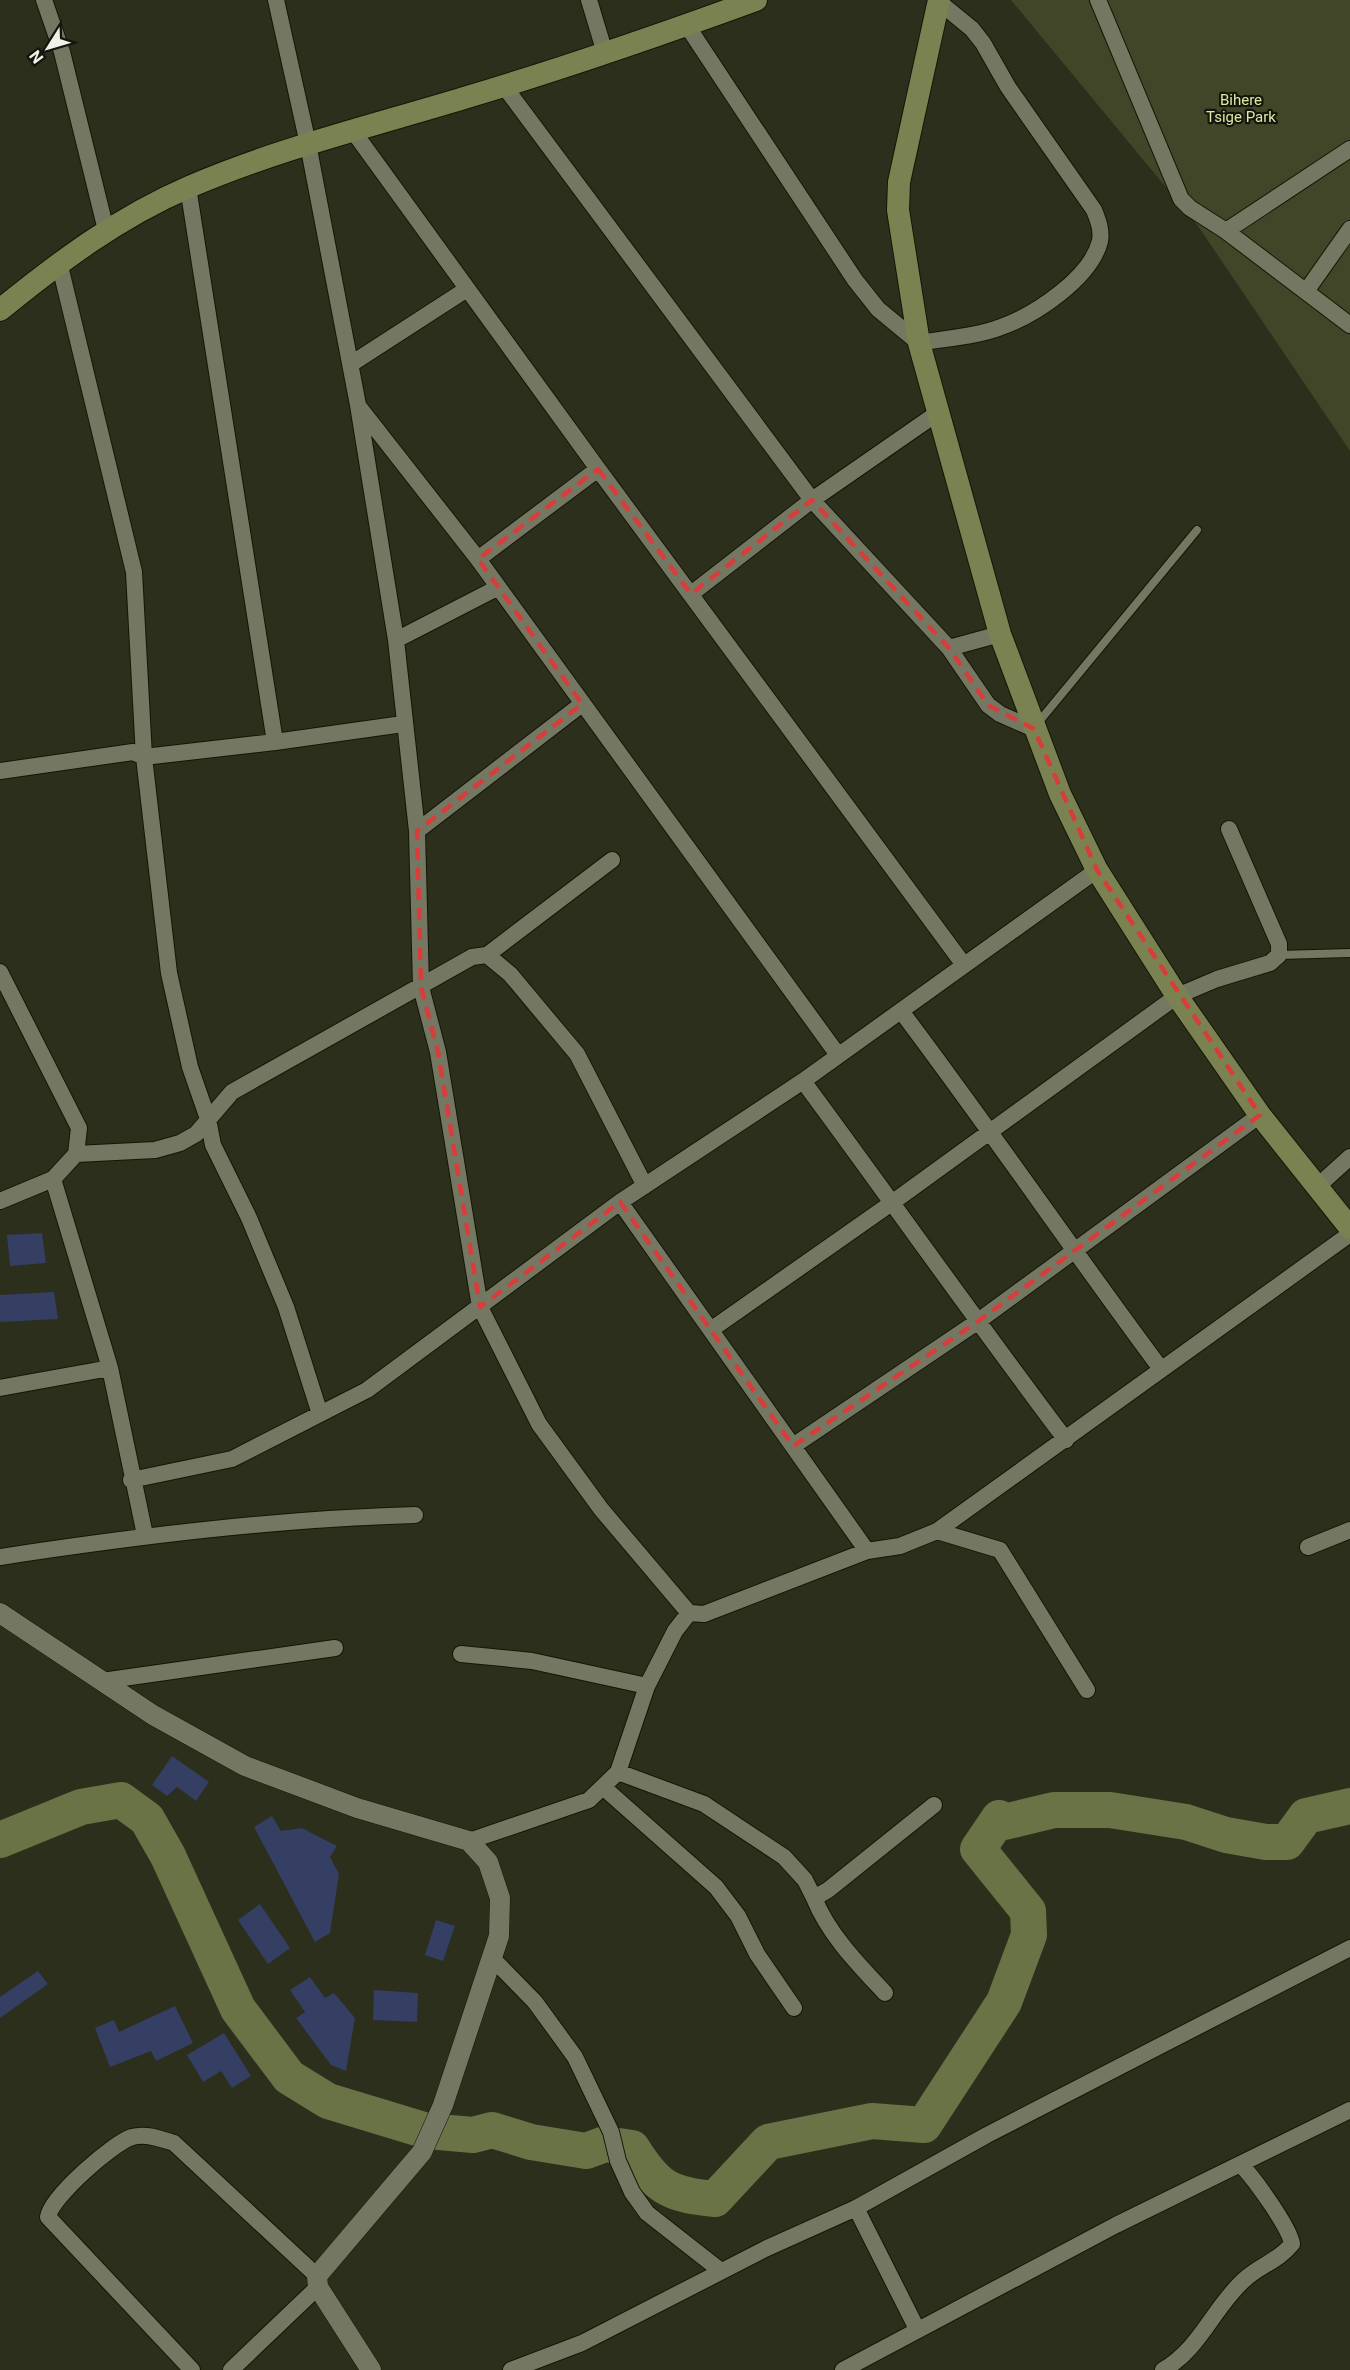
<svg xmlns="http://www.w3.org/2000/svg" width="1350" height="2370" viewBox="0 0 1350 2370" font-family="Roboto,sans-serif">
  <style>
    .green { fill: #404627 }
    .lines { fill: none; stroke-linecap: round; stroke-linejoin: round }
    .river { stroke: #6a7346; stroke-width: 36 }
    .building { fill: #353e63 }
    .service-casing { stroke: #141705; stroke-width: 10 }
    .minor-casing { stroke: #141705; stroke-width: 18 }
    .tertiary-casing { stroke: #141705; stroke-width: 21 }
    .secondary-casing { stroke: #141705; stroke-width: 24 }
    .service { stroke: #747863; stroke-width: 8 }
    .minor { stroke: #747863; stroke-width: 16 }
    .tertiary { stroke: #747863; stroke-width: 20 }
    .secondary { stroke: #7a8251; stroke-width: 22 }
    .marked { fill: none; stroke: #d83c3b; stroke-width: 4.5; stroke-dasharray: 12 8; stroke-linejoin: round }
    .labels { text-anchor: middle; stroke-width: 4.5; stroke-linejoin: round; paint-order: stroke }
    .park-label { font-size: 15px; fill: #dbeaa0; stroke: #14160d }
  </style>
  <rect width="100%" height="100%" fill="#2b2f1c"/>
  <path class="green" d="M1011,0H1350V451L1198,226Z"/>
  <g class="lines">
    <path class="river" d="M0,1840L81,1807L121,1800L147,1819L168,1856L238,2009L289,2077L328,2101L427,2131L473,2135L492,2130L531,2142L586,2151L605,2144L632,2148C656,2187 669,2195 715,2199L768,2142L872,2121L924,2125L1004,2002L1029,1935L1028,1911L978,1849L999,1818L1004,1822L1054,1810H1110L1186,1822L1226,1835L1266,1842H1287L1306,1816L1350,1806"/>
  </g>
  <path class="building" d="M42,1233L46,1263L10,1266L7,1235Z
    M54,1292L58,1319L0,1322V1295Z
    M172,1756L209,1782L196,1801L177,1787L167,1796L152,1785Z
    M272,1816L281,1831L302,1828L337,1846L330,1857L339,1874L330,1933L315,1942L254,1827Z
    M260,1904L290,1948L268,1964L238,1920Z
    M436,1920L455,1926L443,1961L425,1955Z
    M38,1971L48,1984L0,2018V1997Z
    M310,1977L325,1998L334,1993L355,2018L346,2071L331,2065L296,2018L305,2012L290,1990Z
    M374,1990L418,1993L417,2022L373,2020Z
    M175,2006L193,2043L156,2061L151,2051L110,2067L95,2028L114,2020L119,2032Z
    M224,2033L251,2076L232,2088L221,2071L203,2082L187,2055Z"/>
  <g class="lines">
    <defs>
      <path id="service" d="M1037,724L1197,530
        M1279,955L1350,953"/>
      <path id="minor" d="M44,0L62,52L106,230
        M276,0L308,144L358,405L396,640L417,831L421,987L438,1052L480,1307L539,1424L601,1509L689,1613L675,1631L647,1686L618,1772L589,1800L469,1841
        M589,0L605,53
        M1098,0L1181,199L1190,208L1226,231L1350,325
        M686,24L855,280L878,309L919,343C946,338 975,337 1001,327C1035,315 1091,278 1100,241C1102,230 1098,220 1094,210L1008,87L983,43L972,29L939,2
        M504,86L812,500L949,648L1000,634
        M353,131L598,469L964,965
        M188,187L275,742
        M1226,231L1350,149
        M59,262L134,572L144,757L169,973L190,1067L208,1119L213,1145L249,1218L286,1307L320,1414
        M1307,290L1350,229
        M351,364L467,289
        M359,407L478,559L838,1055
        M478,559L598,469
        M691,594L812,500L939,412
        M396,640L497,588
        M949,648L988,705L1000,714L1034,729
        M0,771L133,752L144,757L275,742L403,724
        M417,831L582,704
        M487,955L510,974L577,1054L645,1186
        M0,972L79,1128L76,1154L53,1179L0,1201
        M901,1011C990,1129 1073,1251 1161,1369
        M803,1081C891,1200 976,1321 1066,1440
        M76,1154L155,1150L180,1143L196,1134L232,1092L472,957L487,955L612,860
        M53,1179L110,1368L145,1535
        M1318,1186L1350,1157
        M620,1202L867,1551
        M712,1329L893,1202L1177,996L1217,979L1270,963L1279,955V944L1229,829
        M0,1388L110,1368
        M793,1446L977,1322L1260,1115
        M131,1480L232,1459L367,1390L620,1202L803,1081L1097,870
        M937,1531L1000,1550L1087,1690
        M1308,1547L1350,1530
        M0,1557C138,1536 276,1519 415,1515
        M689,1613L704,1614L867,1551L900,1546L937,1531L1350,1234
        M461,1654L532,1661L647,1686
        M102,1681L335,1648
        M618,1772L704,1804L784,1857L805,1880L814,1898L828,1890L934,1805
        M603,1787L716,1887L738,1916L757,1954L794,2008
        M814,1898C829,1935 858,1964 885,1993
        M492,1958L535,2002L575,2057L611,2132L618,2161L632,2192L647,2213L721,2271
        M856,2208L917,2329
        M192,2370L48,2217C51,2197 113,2143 132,2137C146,2133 161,2139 174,2143L317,2276
        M231,2370L318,2287
        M511,2370L582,2343L765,2249L856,2208L987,2135L1350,1948
        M843,2370L1116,2225L1350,2110
        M1163,2370C1200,2349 1213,2308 1244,2280C1260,2265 1277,2262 1292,2244C1290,2228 1254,2178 1241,2165"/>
      <path id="tertiary" d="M0,1613L153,1715L245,1766L357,1808L469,1841L488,1862L500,1898L499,1936L443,2105L422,2152L317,2276L318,2287L371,2370"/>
      <path id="secondary" d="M939,0L899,182L898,210L919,343L1000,634L1060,794L1097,870L1177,996L1260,1115L1350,1228
        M0,310C59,262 119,217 189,187C277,149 372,126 464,98C562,69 660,35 756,0"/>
    </defs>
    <use href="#service" class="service-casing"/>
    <use href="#minor" class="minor-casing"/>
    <use href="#tertiary" class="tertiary-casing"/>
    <use href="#secondary" class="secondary-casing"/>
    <use href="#service" class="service"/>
    <use href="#minor" class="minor"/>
    <use href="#tertiary" class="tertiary"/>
    <use href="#secondary" class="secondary"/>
  </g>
  <path class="marked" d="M598,469L691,594L812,500L949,648L988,705L1034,729L1097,870L1260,1115L977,1322L793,1446L620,1202L480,1307L438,1052L421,987L417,831L582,704L478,559Z"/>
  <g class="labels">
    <g class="park-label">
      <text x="1241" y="105">Bihere<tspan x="1241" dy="17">Tsige Park</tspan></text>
    </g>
  </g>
  <g transform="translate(48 48) rotate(233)" stroke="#14160d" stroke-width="4.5" paint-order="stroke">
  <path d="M0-4.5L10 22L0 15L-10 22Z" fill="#eff2e6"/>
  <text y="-9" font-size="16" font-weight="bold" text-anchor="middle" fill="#eff2e6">N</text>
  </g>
</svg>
